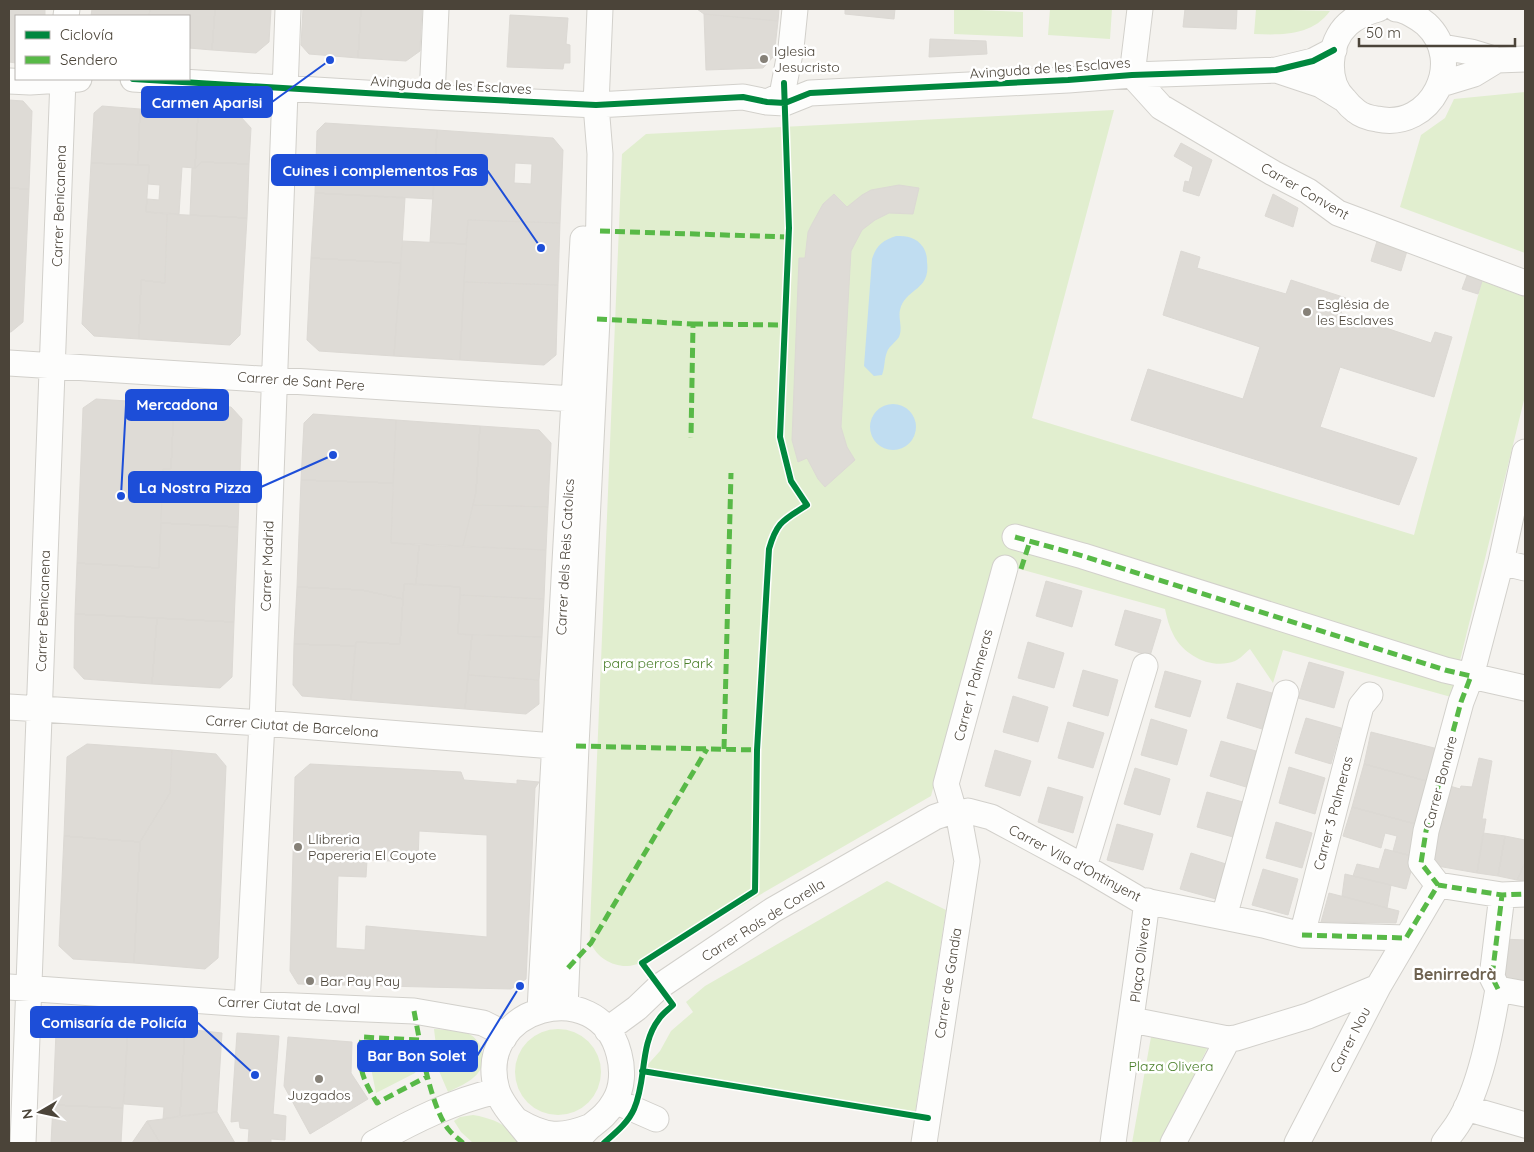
<svg xmlns="http://www.w3.org/2000/svg" width="1534" height="1152" viewBox="0 0 1534 1152" font-family="Quicksand,sans-serif">
  <style>
    .green { fill: #e1eecf }
    .water { fill: #c0ddf1 }
    .building { fill: #dedbd6; stroke: #dcd9d4; fill-rule: evenodd }
    .lines { fill: none; stroke-linecap: round; stroke-linejoin: round }
    .minor-casing { stroke: #d2d0cb; stroke-width: 27 }
    .minor { stroke: #fdfdfc; stroke-width: 25 }
    .quiet { stroke: #58b947; stroke-width: 5; stroke-dasharray: 10 5; stroke-linecap: butt }
    .cycleway-casing { stroke: #fff; stroke-width: 9 }
    .cycleway { stroke: #00873e; stroke-width: 6 }
    .poi-dot { fill: #868178; stroke: #fff; stroke-width: 2 }
    .labels { text-anchor: middle; stroke-width: 5; stroke-linejoin: round; paint-order: stroke }
    .poi-label { font-size: 14px; fill: #4b4439; stroke: #fff; text-anchor: start }
    .street-label { font-size: 14px; fill: #4b4439; stroke: #fff }
    .park-label { font-size: 14px; fill: #4a7f2a; stroke: #fff }
    .quarter-label { font-size: 16px; font-weight: bold; fill: #6e6250; stroke: #fff }
    .leader { fill: none; stroke: #1d4ed8; stroke-width: 2 }
    .callout-dot { fill: #1d4ed8; stroke: #fff; stroke-width: 2 }
    .callout { fill: #1d4ed8; stroke: #1d4ed8; stroke-width: 2 }
    .callout-label { font-size: 15px; text-anchor: middle; font-weight: bold; fill: #fff }
  </style>
  <rect width="100%" height="100%" fill="#f4f2ee"/>
  <path class="green" d="M954,9L1023,12V37L954,34Z
    M1050,9H1112L1110,39L1048,35Z
    M1256,9L1330,11C1312,36 1282,35 1254,34Z
    M1525,92V253L1400,207L1421,135L1445,118L1454,99Z
    M1114,110L1032,418L1414,535L1482,281L1525,297V396L1451,697L1283,650L1273,683L1250,649C1245,653 1240,659 1235,661C1212,670 1185,656 1174,636C1169,627 1167,618 1165,609L994,562L931,796L640,964C636,964 631,966 628,966C613,967 596,957 591,943C589,939 590,932 590,927L622,154L646,134Z
    M887,881L946,910L915,1113L642,1071L660,1051L671,1031L693,1012L686,1002L705,986Z
    M434,1029C445,1030 459,1030 469,1034C475,1037 479,1042 481,1048C491,1073 466,1084 448,1092L439,1071Z
    M515 1072a43 43 0 1 1 86 0a43 43 0 1 1-86 0Z
    M1151,1037L1208,1047L1160,1143H1132Z
    M366,1043L408,1046L414,1051L418,1068L415,1073L376,1093Z
    M473,1115C497,1119 507,1126 524,1143H473L461,1132L454,1121L460,1117Z"/>
  <path class="water" d="M896,236C907,236 916,237 923,247C926,252 927,256 927,262C931,291 905,288 900,310C898,318 903,328 899,337C896,342 889,346 887,352C884,359 885,367 882,375L874,376L864,366L872,259C876,246 883,240 896,236Z
    M870 427a23 23 0 1 1 46 0a23 23 0 1 1-46 0Z"/>
  <path class="building" d="M9,9H45V16H16V63L9,62Z
    M92,9H150L149,16H91Z
    M150,9H215L212,50L189,48V16H149Z
    M215,9H271L269,42L256,53L212,50Z
    M303,9H361L358,58L309,54L301,45Z
    M361,9H422L420,51L406,61L358,58Z
    M697,9H779L778,21L704,14Z
    M845,9H895L894,19L845,14Z
    M1185,9H1237L1236,29L1183,27Z
    M704,14L778,21L774,56L763,68L706,70Z
    M510,15L568,18L566,44L570,45V63H564L563,69L507,67Z
    M930,39L986,41L987,54L929,57Z
    M9,100L23,101L32,111L29,189L9,188Z
    M102,106L140,109L138,165L91,163L94,113Z
    M140,109L198,114L195,168L182,167L179,214L146,212L147,199L159,200L160,185L148,184L149,165H138Z
    M198,114L240,116L251,128L249,164L202,162L195,168Z
    M325,123L437,130L433,199L315,193L317,131Z
    M437,130L553,138L563,150L560,223L468,220L466,244L430,242ZM515,163L532,164L531,184L514,183Z
    M1181,143L1212,160L1199,196L1183,191L1185,181L1189,182L1193,167L1174,156Z
    M202,162L249,164L247,218L190,215L192,168H195Z
    M91,163L149,165L146,212L167,214L165,283L141,280L139,339L94,336L82,324Z
    M899,185L919,188L913,214L889,213L875,220L862,230L851,251L841,427L847,447L855,460L825,487L818,479L807,458L798,462L792,440L799,258H805L808,232L812,224L823,204L834,194L847,207L862,195L871,190Z
    M9,188L29,189L23,322L11,332H9Z
    M315,193L405,198L401,263L311,258Z
    M1273,194L1298,208L1293,227L1265,216Z
    M167,214L247,218L240,335L230,345L139,339L141,280L165,283Z
    M468,220L560,223L558,285L464,282Z
    M402,241L466,244L460,360L394,356Z
    M1377,241L1407,251L1401,271L1371,261Z
    M1181,251L1200,257L1197,268L1286,294L1291,280L1346,298L1341,313L1431,343L1435,332L1452,337L1434,397L1340,367L1320,427L1417,458L1399,505L1131,420L1148,369L1243,399L1260,347L1163,315Z
    M311,258L401,263L394,356L319,351L307,340Z
    M1468,273L1483,278L1478,294L1462,289Z
    M464,282L558,285L556,355L544,365L460,360Z
    M96,399L174,404L171,469H163L159,568L77,563L83,408Z
    M174,404L231,407L242,419L238,527L161,523L163,469H171Z
    M313,414L396,420L393,483L301,480L304,423Z
    M396,420L480,426L476,492L463,546L391,543Z
    M480,426L539,430L551,443L548,507L473,505L476,492Z
    M301,480L393,483L391,543L419,545L416,584H404L403,599L362,590L297,587Z
    M473,505L548,507L546,550L463,546Z
    M161,523L238,527L234,622L75,614L77,563L159,568Z
    M419,545L546,550L544,599L460,595V587L416,584Z
    M1046,581L1082,591L1072,627L1036,616Z
    M404,584L460,587L458,634L472,635L465,709L351,700L356,642L400,644Z
    M297,587L362,590L403,599L400,644L356,642L355,646L294,644Z
    M460,595L544,599L542,637L458,634Z
    M1125,610L1161,620L1150,656L1115,645Z
    M75,614L157,618L152,684L84,679L74,668Z
    M157,618L234,622L232,677L220,688L152,684Z
    M472,635L542,637L539,680L468,675Z
    M1028,642L1064,653L1054,688L1018,678Z
    M294,644L355,646L351,700L302,696L293,685Z
    M1309,662L1344,672L1334,708L1298,698Z
    M1083,670L1118,680L1108,716L1073,706Z
    M1165,671L1201,681L1190,717L1155,707Z
    M468,675L539,680V704L526,714L465,709Z
    M1237,683L1272,693L1262,729L1227,718Z
    M1013,696L1048,707L1038,742L1003,732Z
    M1306,718L1341,728L1331,764L1295,753Z
    M1151,719L1187,730L1177,765L1141,755Z
    M1068,722L1104,733L1093,768L1058,758Z
    M1371,732L1442,750L1434,783L1364,764Z
    M1221,741L1256,751L1246,787L1210,776Z
    M87,744L172,750L170,793L140,842L64,836L67,757Z
    M172,750L216,754L226,766L218,958L205,969L134,963L140,842L170,793Z
    M995,750L1031,761L1020,796L985,786Z
    M1479,758L1492,761L1482,819H1486L1477,873L1426,864L1443,784L1460,789L1461,786L1472,787Z
    M310,764L461,772L464,780L517,784V780L539,782L535,788L526,979L511,989L298,984L290,971L295,777ZM419,831L487,835V937L366,926L365,950L336,948L338,876L366,877L367,860L418,862Z
    M1364,764L1434,783L1423,826L1352,807Z
    M1289,767L1325,778L1315,814L1279,803Z
    M1135,768L1170,779L1160,815L1124,804Z
    M1048,787L1083,797L1073,833L1038,822Z
    M1207,792L1243,802L1233,837L1197,827Z
    M1352,807L1423,826L1415,857L1393,851L1397,836L1385,833L1381,848L1343,836Z
    M1276,822L1312,833L1302,868L1266,858Z
    M1117,824L1153,834L1143,870L1107,860Z
    M1483,833L1505,836L1498,876L1477,873Z
    M64,836L140,842L134,963L73,959L59,946Z
    M1505,836L1525,840V863L1517,880L1498,876Z
    M1385,849L1415,857L1406,889L1353,876L1357,864L1379,869Z
    M1191,853L1226,864L1216,899L1180,889Z
    M1525,863V881L1517,880Z
    M1263,869L1298,879L1288,915L1252,905Z
    M1345,874L1391,885L1387,908L1342,896Z
    M1329,893L1399,911L1396,923L1321,922Z
    M1502,939L1525,940V985L1503,981Z
    M68,1022L128,1026L123,1108L53,1105L56,1032Z
    M128,1026L185,1029L180,1116L163,1119L164,1107L124,1104Z
    M185,1029L222,1033L217,1112L180,1116Z
    M237,1033L279,1036L273,1114L286,1116L285,1140L271,1139V1143H248L249,1129L240,1128L239,1121L231,1122Z
    M288,1037L352,1042L351,1073L368,1099L310,1134L284,1086Z
    M53,1105L123,1108L121,1143H51Z
    M217,1112L235,1143H160L147,1121Z
    M147,1121L160,1143H132Z"/>
  <g class="lines">
    <defs>
      <path id="minor" d="M1140,9L1132,75L1161,107L1273,173L1308,191L1338,213L1525,283
        M1378,9C1366,12 1357,16 1348,24C1328,42 1325,82 1345,100C1348,104 1352,108 1356,111C1362,116 1370,118 1377,119C1432,131 1466,61 1426,24C1419,18 1404,9 1396,9
        M66,16L67,9
        M1442,47L1471,52L1497,60L1525,59
        M1276,70L1321,85L1342,98
        M133,79L432,97L596,105L743,97L767,102L785,103L810,93L1068,80L1132,75L1276,70L1313,61L1334,50
        M9,81L30,82L79,79
        M1441,84L1474,74L1497,60
        M432,97L436,9
        M767,102L782,95L791,48L795,9
        M9,363L589,400
        M1015,537L1083,556L1445,670L1525,688
        M1501,562L1525,568
        M9,707L262,723L554,746H571
        M951,801L946,784L1005,568
        M968,811L991,817L1084,867L1140,900L1263,925L1302,935L1406,938
        M1084,867L1145,666
        M1438,885L1421,863L1426,831L1461,702L1471,676L1501,562L1525,452
        M1224,917L1286,693
        M1302,935L1361,706L1370,695
        M9,987L247,1004L414,1011L483,1023L493,1028L504,1038
        M1498,989L1492,977L1502,895
        M1498,989L1525,994
        M247,1004L262,723L288,9
        M565,1008L576,746L597,319L600,154L596,105L600,9
        M540,1010L583,239
        M1132,1020L1228,1039L1173,1143
        M607,1030L637,1008L660,986L773,910L935,817L944,814
        M1228,1039L1236,1038L1308,1016L1378,987
        M615,1101L656,1119
        M1466,1108L1525,1125
        M518,1121C545,1137 561,1138 589,1127
        M23,1143L63,79
        M374,1143C413,1121 453,1101 497,1091
        M534,1143C523,1126 503,1109 497,1090C473,1007 599,973 619,1054C623,1069 623,1088 614,1102C608,1113 600,1119 591,1126C585,1131 580,1138 575,1143
        M924,1143L967,861L960,823
        M1113,1143C1124,1062 1137,982 1147,901
        M1297,1143L1378,987L1438,885L1502,895L1525,894
        M1444,1143C1448,1137 1453,1131 1457,1125C1480,1090 1491,1030 1498,989"/>
    </defs>
    <use href="#minor" class="minor-casing"/>
    <use href="#minor" class="minor"/>
    <path class="quiet" d="M600,231L788,237
      M597,319L693,324L691,438
      M693,324L785,325
      M1015,537L1083,556L1445,670L1471,676L1461,702L1426,831L1421,863L1438,885
      M1021,569L1030,541
      M576,746L757,750
      M724,749L731,473
      M1302,935L1406,938L1438,885L1502,895L1525,894
      M568,968L591,943L707,749
      M1498,989L1492,977L1502,895
      M414,1011C420,1042 430,1107 449,1130C453,1135 459,1139 463,1143
      M419,1040L362,1037C358,1068 361,1076 377,1103L428,1076"/>
    <defs>
      <path id="cycleway" d="M133,79L432,97L596,105L743,97L767,102L785,103L810,93L1068,80L1132,75L1276,70L1313,61L1334,50
        M642,1071L928,1118
        M604,1143C615,1133 628,1123 634,1109C647,1080 639,1045 659,1019C662,1014 668,1010 673,1005L642,963L755,891L757,750L769,549C777,521 784,520 807,505L791,481L780,437L789,228L784,83"/>
    </defs>
    <use href="#cycleway" class="cycleway-casing"/>
    <use href="#cycleway" class="cycleway"/>
  </g>
  <g class="poi-dot">
    <circle cx="764" cy="59" r="5"/>
    <circle cx="1307" cy="312" r="5"/>
    <circle cx="298" cy="847" r="5"/>
    <circle cx="310" cy="981" r="5"/>
    <circle cx="319" cy="1079" r="5"/>
  </g>
  <g class="labels">
    <g class="poi-label">
      <text x="774" y="56">Iglesia<tspan x="774" dy="16">Jesucristo</tspan></text>
      <text x="1317" y="309">Església de<tspan x="1317" dy="16">les Esclaves</tspan></text>
      <text x="308" y="844">Llibreria<tspan x="308" dy="16">Papereria El Coyote</tspan></text>
      <text x="320" y="986">Bar Pay Pay</text>
      <text x="319" y="1100" text-anchor="middle">Juzgados</text>
    </g>
    <g class="street-label">
      <text transform="translate(1050 68) rotate(-4)" y="5">Avinguda de les Esclaves</text>
      <text transform="translate(451 85) rotate(3)" y="5">Avinguda de les Esclaves</text>
      <text transform="translate(1305 191) rotate(30)" y="5">Carrer Convent</text>
      <text transform="translate(59 206) rotate(-88)" y="5">Carrer Benicanena</text>
      <text transform="translate(301 381) rotate(4)" y="5">Carrer de Sant Pere</text>
      <text transform="translate(565 557) rotate(-87)" y="5">Carrer dels Reis Catolics</text>
      <text transform="translate(267 566) rotate(-88)" y="5">Carrer Madrid</text>
      <text transform="translate(43 611) rotate(-88)" y="5">Carrer Benicanena</text>
      <text transform="translate(973 685) rotate(-75)" y="5">Carrer 1 Palmeras</text>
      <text transform="translate(292 726) rotate(4)" y="5">Carrer Ciutat de Barcelona</text>
      <text transform="translate(1440 782) rotate(-75)" y="5">Carrer Bonaire</text>
      <text transform="translate(1333 813) rotate(-75)" y="5">Carrer 3 Palmeras</text>
      <text transform="translate(1075 863) rotate(28)" y="5">Carrer Vila d'Ontinyent</text>
      <text transform="translate(763 920) rotate(-32)" y="5">Carrer Roís de Corella</text>
      <text transform="translate(1140 960) rotate(-83)" y="5">Plaça Olivera</text>
      <text transform="translate(948 983) rotate(-81)" y="5">Carrer de Gandia</text>
      <text transform="translate(289 1005) rotate(3)" y="5">Carrer Ciutat de Laval</text>
      <text transform="translate(1350 1040) rotate(-63)" y="5">Carrer Nou</text>
    </g>
    <g class="park-label">
      <text x="658" y="668">para perros Park</text>
      <text x="1171" y="1071">Plaza Olivera</text>
    </g>
    <g class="quarter-label">
      <text x="1455" y="980">Benirredrà</text>
    </g>
  </g>
  <path class="leader" d="M330 60L272 102M541 248L487 170M121 496L126 405M333 455L261 487M255 1075L197 1022M520 986L477 1056"/>
  <g class="callout-dot">
    <circle cx="330" cy="60" r="5"/>
    <circle cx="541" cy="248" r="5"/>
    <circle cx="121" cy="496" r="5"/>
    <circle cx="333" cy="455" r="5"/>
    <circle cx="255" cy="1075" r="5"/>
    <circle cx="520" cy="986" r="5"/>
  </g>
  <g class="callout">
    <rect x="142" y="87" width="130" height="30" rx="5"/>
    <rect x="272" y="155" width="215" height="30" rx="5"/>
    <rect x="126" y="390" width="102" height="30" rx="5"/>
    <rect x="129" y="472" width="132" height="30" rx="5"/>
    <rect x="31" y="1007" width="166" height="30" rx="5"/>
    <rect x="358" y="1041" width="119" height="30" rx="5"/>
  </g>
  <g class="callout-label">
    <text x="207" y="108">Carmen Aparisi</text>
    <text x="380" y="176">Cuines i complementos Fas</text>
    <text x="177" y="410">Mercadona</text>
    <text x="195" y="493">La Nostra Pizza</text>
    <text x="114" y="1028">Comisaría de Policía</text>
    <text x="417" y="1061">Bar Bon Solet</text>
  </g>
  <rect width="1534" height="1152" fill="none" stroke="#4b4439" stroke-width="20"/>
  <rect x="15" y="15" width="175" height="65" fill="#ffffff" stroke="#b7b4b0"/>
  <rect x="25" y="31" width="25" height="8" fill="#00873e" stroke="#b7b4b0"/>
  <text x="60" y="40" font-size="15" fill="#4b4439">Ciclovía</text>
  <rect x="25" y="56" width="25" height="8" fill="#58b947" stroke="#b7b4b0"/>
  <text x="60" y="65" font-size="15" fill="#4b4439">Sendero</text>
  <g transform="translate(40 1112) rotate(261)" stroke="#ffffff" stroke-width="4" paint-order="stroke">
  <path d="M0-4L9 19L0 12L-9 19Z" fill="#4b4439"/>
  <text y="-8" font-size="14" font-weight="bold" text-anchor="middle" fill="#4b4439">N</text>
  </g>
  <path d="M1359 38v8h156v-8" fill="none" stroke="#4b4439" stroke-width="2.5"/>
  <text x="1366" y="38" font-size="15" fill="#4b4439" stroke="#ffffff" stroke-width="4" paint-order="stroke">50 m</text>
</svg>
